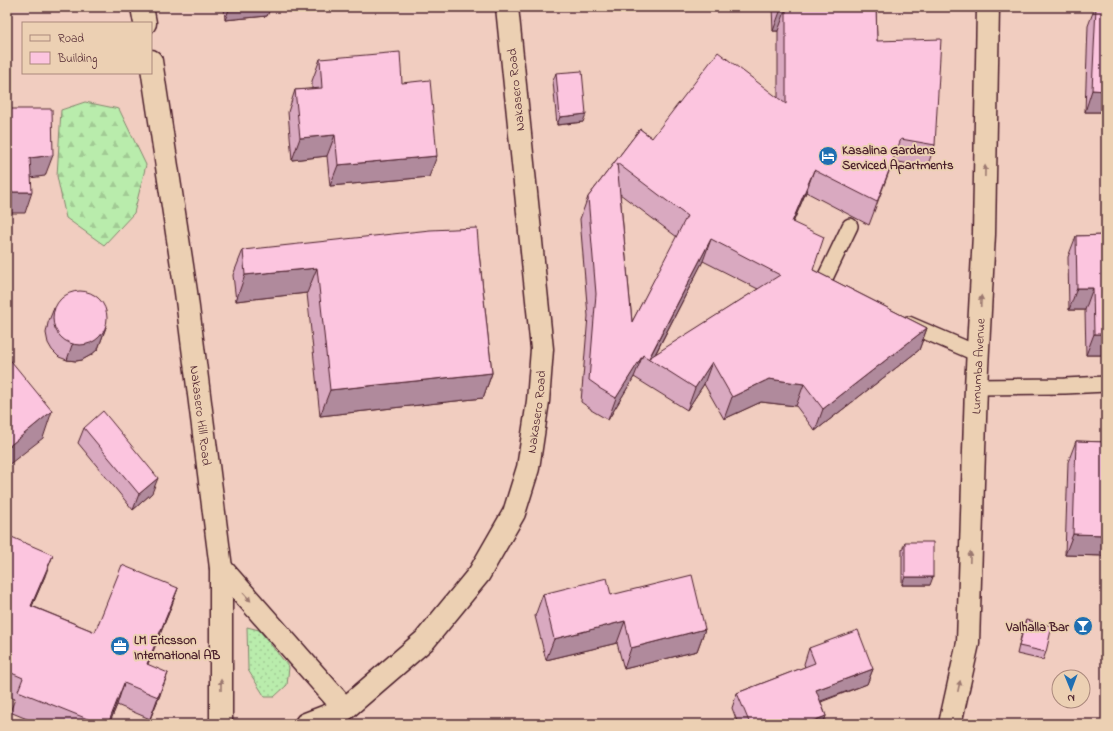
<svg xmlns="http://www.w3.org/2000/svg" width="1113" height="731" viewBox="0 0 1113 731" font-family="'Indie Flower',sans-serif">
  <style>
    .grass { fill: url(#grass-dots); stroke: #82866c }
    .forest { fill: url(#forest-firs); stroke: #82866c }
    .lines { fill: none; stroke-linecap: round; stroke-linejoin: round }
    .lane-casing { stroke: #4a1f2b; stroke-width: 18 }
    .street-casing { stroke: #4a1f2b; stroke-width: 25 }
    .secondary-casing { stroke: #4a1f2b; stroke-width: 25 }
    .lane { stroke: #ecd0b3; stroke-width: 15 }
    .street { stroke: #ecd0b3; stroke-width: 22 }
    .secondary { stroke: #ecd0b3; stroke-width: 22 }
    .wall { fill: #d9a9c0; stroke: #4a1f2b; fill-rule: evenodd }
    .shaded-wall { fill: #b08a9c; stroke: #4a1f2b }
    .building { fill: #fcc5df; stroke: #4a1f2b; fill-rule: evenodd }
    .oneway { fill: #9b786f }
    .labels { text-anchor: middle; stroke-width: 4; stroke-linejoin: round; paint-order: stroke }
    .street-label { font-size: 13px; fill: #4a1f2b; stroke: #ecd0b3 }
    .poi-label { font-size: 13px; font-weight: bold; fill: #4a1f2b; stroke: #ecd0b3; text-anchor: start }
  </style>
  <defs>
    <pattern id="grass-dots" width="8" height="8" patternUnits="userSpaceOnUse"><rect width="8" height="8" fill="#b9ecac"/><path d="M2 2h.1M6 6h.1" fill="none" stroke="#a1ca94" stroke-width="1.8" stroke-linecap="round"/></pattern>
    <pattern id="forest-firs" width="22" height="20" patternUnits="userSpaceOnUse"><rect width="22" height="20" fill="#b9ecac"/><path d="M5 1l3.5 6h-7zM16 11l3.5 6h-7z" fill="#a1ca94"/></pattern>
  </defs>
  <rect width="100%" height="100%" fill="#f1cdc0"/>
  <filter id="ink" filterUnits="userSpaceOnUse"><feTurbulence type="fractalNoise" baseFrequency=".025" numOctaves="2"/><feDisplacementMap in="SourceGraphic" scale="8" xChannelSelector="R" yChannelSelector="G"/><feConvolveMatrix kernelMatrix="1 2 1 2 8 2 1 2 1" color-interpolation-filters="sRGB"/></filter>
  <g filter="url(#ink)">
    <path class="grass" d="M247,627L259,630L289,667L287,685L274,697H265L248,670Z"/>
    <path class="forest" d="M85,102L119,109L146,165L134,213L104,245L66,218L57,176L61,110Z"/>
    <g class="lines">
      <defs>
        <path id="lane" d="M832,292C825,289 824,285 825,278L850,226
          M908,324L978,354
          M976,387L1065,386L1106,384"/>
        <g id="street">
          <path d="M142,7L145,23"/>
          <path id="s1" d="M151,61L186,292L221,568V724"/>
          <path d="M221,568L345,709"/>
        </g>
        <g id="secondary">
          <path id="s2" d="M306,724L345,709L425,640L479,574L514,513L528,468L538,401L542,349L507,7"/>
          <path id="s3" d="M950,724L968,643L976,387L984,234L988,7"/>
        </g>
      </defs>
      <use href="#lane" class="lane-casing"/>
      <use href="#street" class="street-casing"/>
      <use href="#secondary" class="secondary-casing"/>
      <use href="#lane" class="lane"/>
      <use href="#street" class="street"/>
      <use href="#secondary" class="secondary"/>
    </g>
    <path class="wall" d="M224,7H271L267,16L225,20Z
      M772,7H876L877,41L935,145L927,167L893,161L869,225L806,192L793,223L813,270L927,328L919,350L815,431L796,406L761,402L724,419L704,384L687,410L634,377L608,420L591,410V409L581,402L588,316L580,219L588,197L640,129L652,138L778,98V31H773ZM620,194L677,237L632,322ZM703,261L758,289L655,355Z
      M1095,7H1106V112H1085L1088,26Z
      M320,59L402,83L429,177L330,186L327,156L292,160L288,112L295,90L312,89V81Z
      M556,73L583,122L557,125L553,81Z
      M1106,235V355H1086L1085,310H1069L1068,257L1076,236Z
      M243,250L479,253L492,373L483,398L320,416L307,293L236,301L233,275Z
      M54,308L106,327L98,349L91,355L82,360L76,361L67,360L59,357L52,350L48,343L46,333L48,323Z
      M84,428L152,493L133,510L78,443Z
      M1076,441L1106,442V556L1065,555L1068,462Z
      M7,535L45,576L32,606L95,632L178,588L170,610L147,665L160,695L150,719L117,705L109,724H39L10,712L15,699L7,696Z
      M905,542L930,585H902V550Z
      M543,594L611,595L705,629L697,651L624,669L617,643L546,660L535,616Z
      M1026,620L1046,652L1043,660L1017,654L1023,628Z
      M809,648L873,669L867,684L821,702L826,716L823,724H738L732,708L737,693L805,667L804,664Z"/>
    <path class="shaded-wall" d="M230,7H271L267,16L225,20Z
      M781,9H786L778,31H773Z
      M1092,90L1106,91V112H1085Z
      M586,114L583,122L557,125L560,117Z
      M335,135L327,156L292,160L300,138Z
      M53,155L45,176L22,179L30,158Z
      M437,156L429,177L330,186L338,165Z
      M814,170L806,192L783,244L792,222Z
      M7,192H32L25,213H7Z
      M711,239L703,261L652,360L649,359Z
      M317,268L307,293L236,301L245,275Z
      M1077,288H1093L1085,310H1069Z
      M106,327L98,349L91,355L82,360L76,361L67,360L72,345Z
      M927,328L919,350L815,431L823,409Z
      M1094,334H1106V355H1086Z
      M643,355L634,377L608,420L616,398Z
      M712,362L704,384L687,410L695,388Z
      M492,373L483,398L320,416L330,390Z
      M769,379L804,384L796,406L761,402L724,419L732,397Z
      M52,411L43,438L7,466V448Z
      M158,478L152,493L133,510L139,494Z
      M1073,534L1106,535V556L1065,555Z
      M53,555L45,576L23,627L31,606Z
      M905,577H933L930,585H902Z
      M178,588L170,610L139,686L147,664Z
      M625,621L617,643L546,660L554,639Z
      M705,629L697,651L624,669L631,648Z
      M873,669L867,684L810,705L816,690Z
      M168,673L160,695L150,719L158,697Z
      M124,683L117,705L109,724H108Z
      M826,716L823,724H805Z"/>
    <path class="building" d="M781,7H876L877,41L941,39L935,145L901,139L877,202L814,170L792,222L824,237L813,270L927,328L823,409L804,384L769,379L732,397L712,362L695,388L643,355L616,398L599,388V387L589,380L596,294L588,197L640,129L652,138L718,52L786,104V9H781ZM617,163L687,216L632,322ZM711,239L780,275L649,358Z
      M1096,7H1106V91L1092,90Z
      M400,52L402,83L430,80L437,156L338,165L335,135L300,138L295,90L322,88L320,59Z
      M582,71L586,114L560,117L556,73Z
      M7,109H52L53,155L30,158L32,192H7Z
      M477,228L479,253L492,373L330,390L317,268L245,275L243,250L430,230Z
      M1106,235V334H1094L1093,288H1077L1076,236Z
      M53 318a27 27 0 1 1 54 0a27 27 0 1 1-54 0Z
      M7,356L52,411L7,448Z
      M103,411L158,478L139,494L84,428Z
      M1076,441L1106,442V535L1073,534Z
      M7,535L53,555L31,606L95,632L122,565L178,588L147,664L168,673L158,697L124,683L108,724H100L18,691L23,678L7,671Z
      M905,542H933V577H905Z
      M692,575L705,629L631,648L625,621L554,639L543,594L607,578L611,595Z
      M1026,620L1052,626L1046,652L1019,646Z
      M858,630L873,669L816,690L826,716L805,724H750L737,693L815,663L809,648Z"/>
    <defs><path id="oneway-solid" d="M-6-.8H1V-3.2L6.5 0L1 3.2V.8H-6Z"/></defs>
    <g class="oneway">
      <use href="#oneway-solid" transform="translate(985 171) rotate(-89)"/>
      <use href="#oneway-solid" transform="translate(981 301) rotate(-87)"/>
      <use href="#oneway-solid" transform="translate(970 557) rotate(-88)"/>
      <use href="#oneway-solid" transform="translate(247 597) rotate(48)"/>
      <use href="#oneway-solid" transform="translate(221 685) rotate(-90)"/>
      <use href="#oneway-solid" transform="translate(959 686) rotate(-78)"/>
    </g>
  </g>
  <defs>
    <symbol id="hotel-disc" viewBox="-11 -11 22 22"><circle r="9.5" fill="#1f6fb2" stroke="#ecd0b3"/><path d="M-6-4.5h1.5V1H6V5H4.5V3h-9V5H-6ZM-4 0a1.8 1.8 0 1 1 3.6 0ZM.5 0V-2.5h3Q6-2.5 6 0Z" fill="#fff"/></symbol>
    <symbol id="bar-disc" viewBox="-11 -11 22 22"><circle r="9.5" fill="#1f6fb2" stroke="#ecd0b3"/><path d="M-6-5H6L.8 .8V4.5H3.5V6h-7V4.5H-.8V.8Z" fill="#fff"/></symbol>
    <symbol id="office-disc" viewBox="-11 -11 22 22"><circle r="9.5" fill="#1f6fb2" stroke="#ecd0b3"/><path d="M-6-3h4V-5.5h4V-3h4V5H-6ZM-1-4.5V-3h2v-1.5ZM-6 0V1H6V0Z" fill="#fff"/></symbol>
  </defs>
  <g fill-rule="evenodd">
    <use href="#hotel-disc" x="817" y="145" width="22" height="22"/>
    <use href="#bar-disc" x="1072" y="615" width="22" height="22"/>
    <use href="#office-disc" x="109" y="635" width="22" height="22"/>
  </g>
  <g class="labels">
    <g class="street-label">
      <text transform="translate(515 90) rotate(-96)" y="5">Nakasero Road</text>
      <text dy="5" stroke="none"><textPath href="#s3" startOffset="360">Lumumba Avenue</textPath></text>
      <text dy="5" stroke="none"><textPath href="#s2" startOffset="407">Nakasero Road</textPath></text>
      <text dy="5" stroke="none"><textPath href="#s1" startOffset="358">Nakasero Hill Road</textPath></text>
    </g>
    <g class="poi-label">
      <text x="842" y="154">Kasalina Gardens<tspan x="842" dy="15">Serviced Apartments</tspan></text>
      <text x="1069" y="631" text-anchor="end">Valhalla Bar</text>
      <text x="134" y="644">LM Ericsson<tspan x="134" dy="15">International AB</tspan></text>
    </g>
  </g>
  <rect width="1113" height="731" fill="none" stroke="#ecd0b3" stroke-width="24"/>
  <rect x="12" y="12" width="1089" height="707" fill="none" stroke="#4a1f2b" stroke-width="1.5" filter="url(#ink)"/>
  <rect x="22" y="22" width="130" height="52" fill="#ecd0b3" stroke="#ab897d"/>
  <rect x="30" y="35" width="20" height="6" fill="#ecd0b3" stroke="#ab897d"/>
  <text x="58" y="42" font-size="12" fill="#4a1f2b">Road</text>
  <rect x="30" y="52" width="20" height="12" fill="#fcc5df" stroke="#ab897d"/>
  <text x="58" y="62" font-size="12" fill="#4a1f2b">Building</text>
  <g transform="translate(1071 689) rotate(179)"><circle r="19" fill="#ecd0b3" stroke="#ab897d"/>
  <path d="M0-3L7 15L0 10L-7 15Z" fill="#1f6fb2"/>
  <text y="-6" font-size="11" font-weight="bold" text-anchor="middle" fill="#4a1f2b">N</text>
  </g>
</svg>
